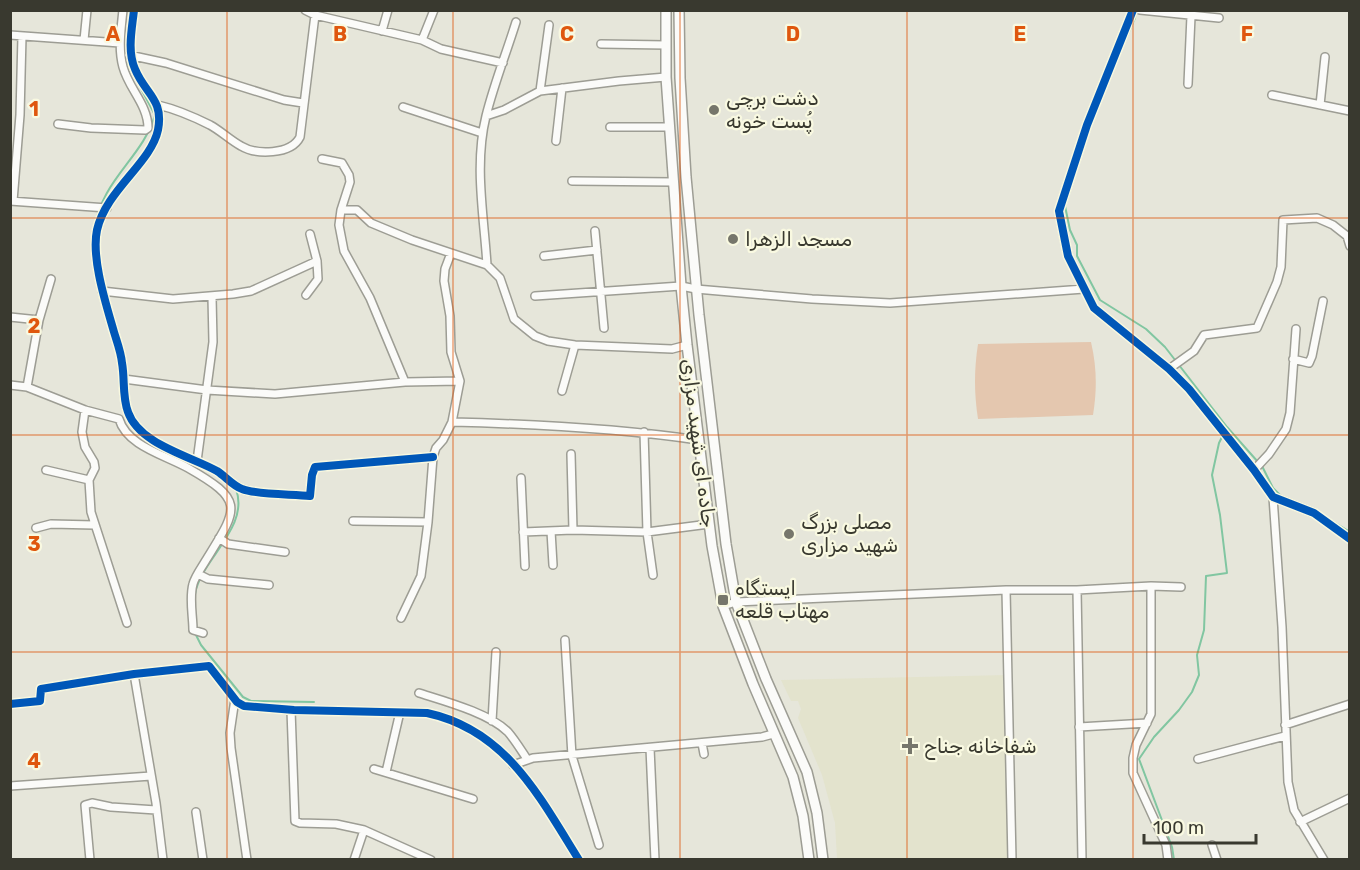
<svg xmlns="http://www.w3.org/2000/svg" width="1360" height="870" viewBox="0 0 1360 870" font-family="Rubik,'Noto Naskh Arabic',sans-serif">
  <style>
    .built { fill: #e3e3cd }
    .green { fill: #e4c7af }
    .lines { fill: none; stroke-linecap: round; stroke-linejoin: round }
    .stream { stroke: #81c6a1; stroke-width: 2 }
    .street-casing { stroke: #9d9d94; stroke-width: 10 }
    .secondary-casing { stroke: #9d9d94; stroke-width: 12 }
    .street { stroke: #fbfbf9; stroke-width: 7 }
    .secondary { stroke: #fbfbf9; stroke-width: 9 }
    .cycleway-casing { stroke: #f9f9e1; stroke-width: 11 }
    .cycleway { stroke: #0057b8; stroke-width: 8 }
    .grid { fill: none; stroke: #df570e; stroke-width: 1.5; stroke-opacity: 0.55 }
    .poi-dot { fill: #76766b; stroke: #f9f9e1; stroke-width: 2 }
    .labels { text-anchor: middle; stroke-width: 4.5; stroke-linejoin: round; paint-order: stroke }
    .poi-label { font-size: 20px; fill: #39392f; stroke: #f9f9e1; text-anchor: start }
    .street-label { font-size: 20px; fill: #39392f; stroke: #f9f9e1 }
    .grid-label { font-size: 20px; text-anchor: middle; font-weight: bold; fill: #df570e; stroke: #f9f9e1; stroke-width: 4.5; stroke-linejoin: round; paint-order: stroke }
  </style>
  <rect width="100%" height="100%" fill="#e6e6da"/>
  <path class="built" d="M1008,675L1011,859H837L835,823L822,775L798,718L801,709L798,701H791L781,680Z"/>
  <path class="green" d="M1091,342C1097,368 1097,390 1093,415L978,419C974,393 974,370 978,344Z"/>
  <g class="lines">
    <path class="stream" d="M129,10V23
      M1113,68L1135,18L1136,10
      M1084,146L1065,206L1070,230L1077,245V256L1100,300L1146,329L1165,347L1227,427L1258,462
      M94,230C102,178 142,159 155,115L128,64L129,59
      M101,298L117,353
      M122,400C124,429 149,445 174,455
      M1262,466L1273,488L1283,498
      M1324,516L1350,532
      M195,594C201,559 250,528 236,489
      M195,633L201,645L243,697L251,701L314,702
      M1174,860L1172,847L1139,759L1154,737L1179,710L1192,692L1199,675L1197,655L1204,630L1206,576L1227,573L1220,515L1212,475L1219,443L1223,435"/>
    <defs>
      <path id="street" d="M134,10C132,29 127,51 135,69C145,94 164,99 158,130C151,163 106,190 97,230C91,258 106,304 114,332C117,342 121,352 122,363C125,379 122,396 128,412C139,444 190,456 217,471C225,476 233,486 242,489C257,495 293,494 310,496L312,475L315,467L433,457
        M305,10L315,15L422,40L441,49L503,63
        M1133,10L1087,125L1059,211L1068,256L1094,308L1169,369L1189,389L1254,470L1273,497L1314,513L1350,539
        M1140,10L1219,18
        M382,31L388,10
        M10,35L120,43
        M84,40L87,10
        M422,40L434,10
        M601,44L666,45
        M129,55L166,63L284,100L303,103
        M1188,84L1191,16
        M540,91L549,25
        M1272,95L1350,111
        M158,105C175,109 194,117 210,125C221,131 230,140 241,146C256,155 291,155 300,137L315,15
        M1320,105L1325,57
        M403,107L482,133
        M486,116C494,84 506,54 516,22
        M58,124L91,128L145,130L148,128C148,105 129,89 123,67C118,49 121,29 123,10
        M610,127H669
        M556,141L562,88
        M572,181L673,182
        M10,201L107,208
        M13,201L20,115L22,36
        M341,210H357L371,223L412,240L487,265L500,278L514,319L535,336L548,341L575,345L672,349L687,345
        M595,231L604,328
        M544,256L597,250
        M487,265C484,216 474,165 486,116L504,110L540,91L619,81L666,77
        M102,291L173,299L233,294L251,291L317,261
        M306,295L318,279L317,261L310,234
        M535,296L681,286L696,289L812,299L890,303L1084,289
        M10,317L39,320
        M1293,359L1309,363L1312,356L1323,301
        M1169,369L1194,351L1204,335L1257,328L1277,282L1281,267L1283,220L1317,218L1333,225L1347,236L1350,246
        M124,379L207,390L275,394L405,382L370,298L344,251L339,225L341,210L350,182L349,175L342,163L322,159
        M405,382L460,381
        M10,385L27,387L85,410L119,419C127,446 165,455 188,468C246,501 238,508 206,560C202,567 195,576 193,584C189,598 193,616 193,630L203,633
        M27,387L39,320L51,279
        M562,391L575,345
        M85,410L82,432L85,447L94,462L95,468L89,480L91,512L127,623
        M452,422C535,424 616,428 698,440
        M644,432L647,532L653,575
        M571,454L573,530
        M197,461L213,342L212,297
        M46,470L89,480
        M1254,470L1269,454L1286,429L1290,413L1296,329
        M521,478L525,566
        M1273,497L1282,627L1288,782L1294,810L1324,860
        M353,521L428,522
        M36,528L51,524L94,525
        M551,531L553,565
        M523,532L573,530L647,532L709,524
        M219,538L228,544L285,552
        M198,574L208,579L269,585
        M1151,586V714L1136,745L1133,758V773L1166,845L1168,860
        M1006,590L1012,860
        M1077,590L1082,860
        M723,606L736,602L1006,590H1077L1151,586L1181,587
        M401,618L421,576L428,522L433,457L436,448L443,440L452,422L460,381L451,352L450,316L444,281L445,269L451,253
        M565,640L572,756L599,845
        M134,674L156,803L163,860
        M419,693C444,701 489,713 508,732C515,740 521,750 527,759
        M235,699L230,733L231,748L247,860
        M10,704L40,701L41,689L134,674L209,666L237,702L244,706L294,710L427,713C506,730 539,796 579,860
        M291,710L295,821L300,823L336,824L364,830L431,860
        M492,721L496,652
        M1285,725L1350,704
        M1079,727L1147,723
        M702,743L704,754
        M650,748L655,860
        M1198,759L1285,736
        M513,765L533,758L762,737L773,734
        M374,769L473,799
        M386,772L400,712
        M10,786L151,776
        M196,812L203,860
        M1300,822L1350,798
        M1212,845L1217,860
        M90,860L85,805L92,803L111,807L156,810
        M354,860L364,830"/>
      <path id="secondary" d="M666,10V77L681,286L687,345L712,546L723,606L753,684L793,777L803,816L809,860
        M679,10L680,78L686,177L699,315L726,544L736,602L766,679L807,772L817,813L823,860"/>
    </defs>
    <use href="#street" class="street-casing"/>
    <use href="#secondary" class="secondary-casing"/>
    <use href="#street" class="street"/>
    <use href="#secondary" class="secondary"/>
    <defs>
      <path id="cycleway" d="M134,10C132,29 127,51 135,69C145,94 164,99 158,130C151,163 106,190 97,230C91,258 106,304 114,332C117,342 121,352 122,363C125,379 122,396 128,412C139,444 190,456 217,471C225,476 233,486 242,489C257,495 293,494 310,496L312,475L315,467L433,457
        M1133,10L1087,125L1059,211L1068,256L1094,308L1169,369L1189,389L1254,470L1273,497L1314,513L1350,539
        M10,704L40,701L41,689L134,674L209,666L237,702L244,706L294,710L427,713C506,730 539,796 579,860"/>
    </defs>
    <use href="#cycleway" class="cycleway-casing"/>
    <use href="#cycleway" class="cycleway"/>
  </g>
  <path class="grid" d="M227,10V860M453,10V860M680,10V860M907,10V860M1133,10V860M10,218H1350M10,435H1350M10,652H1350"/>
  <g class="poi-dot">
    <circle cx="714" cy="110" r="6"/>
    <circle cx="733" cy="239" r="6"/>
    <circle cx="789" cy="534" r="6"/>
    <rect x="717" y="594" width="12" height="12" rx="3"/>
    <path d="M907 737h6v6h6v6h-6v6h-6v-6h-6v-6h6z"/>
  </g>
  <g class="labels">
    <g class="poi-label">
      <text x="726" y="105">دشت برچی<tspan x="726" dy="23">پُست خونه</tspan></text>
      <text x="745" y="246">مسجد الزهرا</text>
      <text x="801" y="529">مصلی بزرگ<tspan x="801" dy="23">شهید مزاری</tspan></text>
      <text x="735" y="595">ایستگاه<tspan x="735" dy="23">مهتاب قلعه</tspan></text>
      <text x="924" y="753">شفاخانه جناح</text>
    </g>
    <g class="street-label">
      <text transform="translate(699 443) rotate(83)" y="7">جاده ای شهید مزاری</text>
    </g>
  </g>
  <g class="grid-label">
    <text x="113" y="41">A</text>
    <text x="340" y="41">B</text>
    <text x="567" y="41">C</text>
    <text x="793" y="41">D</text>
    <text x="1020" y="41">E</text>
    <text x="1247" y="41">F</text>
    <text x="34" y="116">1</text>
    <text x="34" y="333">2</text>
    <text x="34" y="551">3</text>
    <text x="34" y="768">4</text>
  </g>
  <rect width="1360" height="870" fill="none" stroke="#39392f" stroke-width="24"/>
  <path d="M1144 834v9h112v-9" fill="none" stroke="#39392f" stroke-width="3"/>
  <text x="1153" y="834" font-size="18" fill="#39392f" stroke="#f9f9e1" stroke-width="4.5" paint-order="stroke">100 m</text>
</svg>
